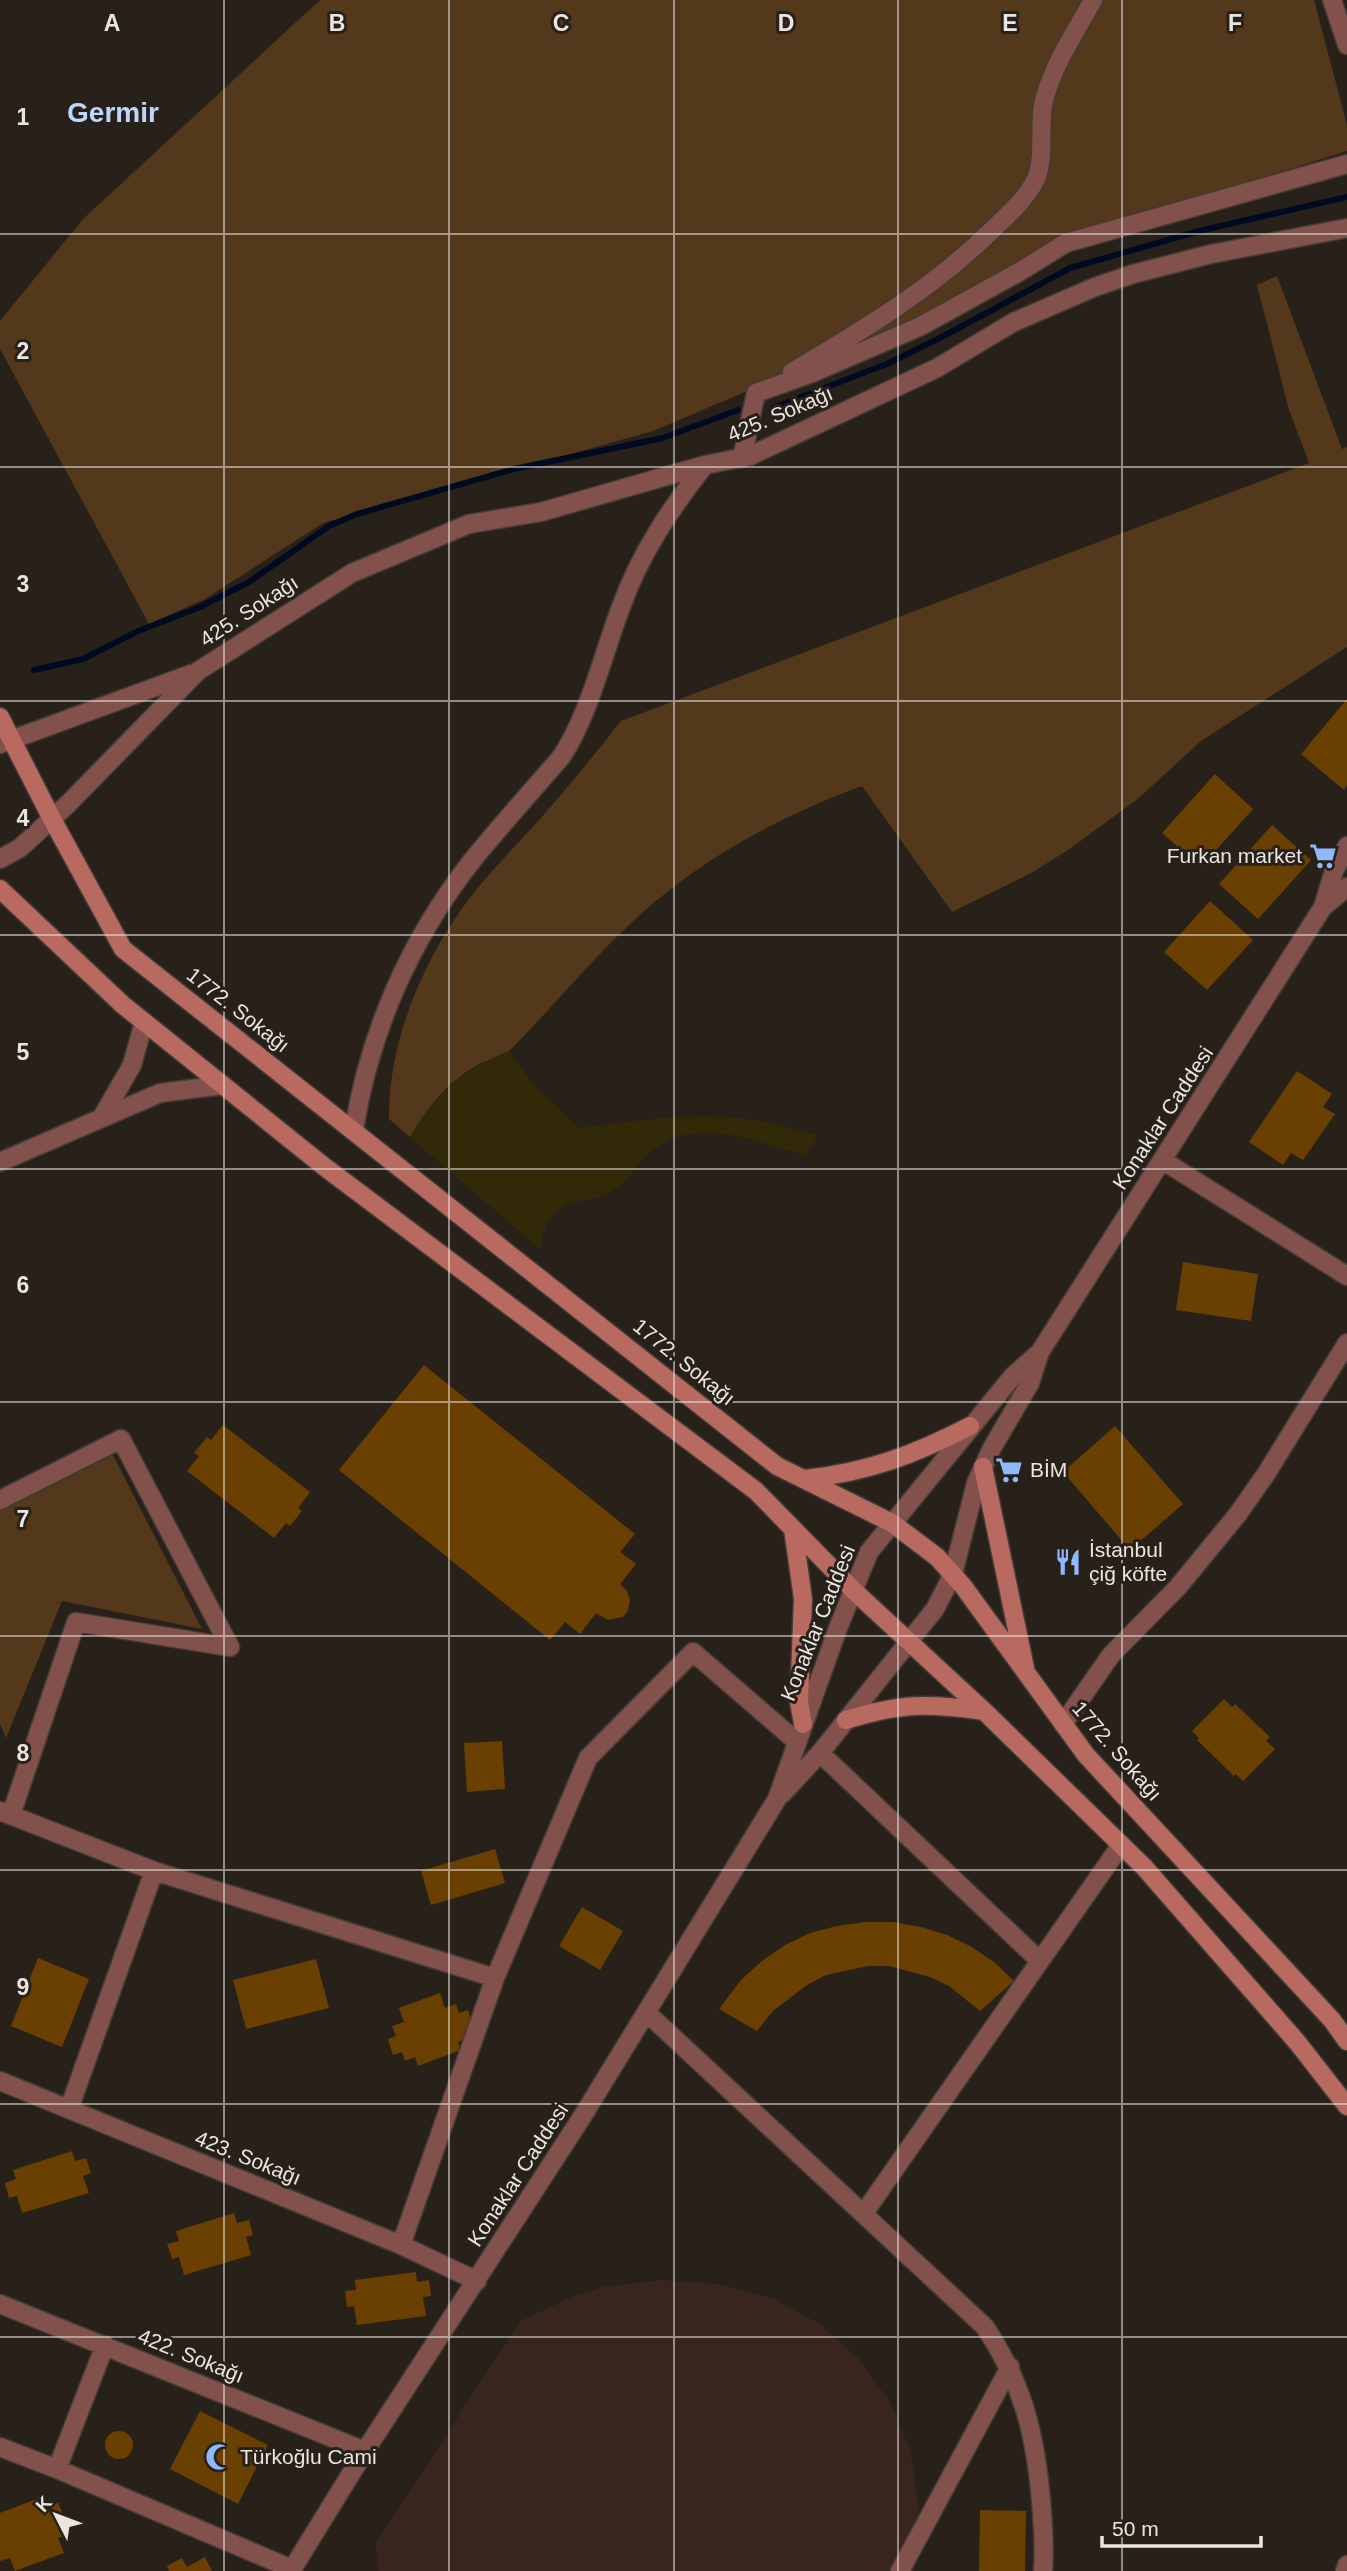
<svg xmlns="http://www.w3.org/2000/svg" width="1347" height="2571" viewBox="0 0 1347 2571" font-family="Arial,sans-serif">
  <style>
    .industrial { fill: #37251e }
    .green { fill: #53381b }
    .sand { fill: #322908 }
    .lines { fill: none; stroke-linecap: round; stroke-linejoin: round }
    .stream { stroke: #000b21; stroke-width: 6 }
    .building { fill: #6a3f02 }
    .street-casing { stroke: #433c36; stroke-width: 21 }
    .secondary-casing { stroke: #433c36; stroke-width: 21 }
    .street { stroke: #82514b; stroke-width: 18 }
    .secondary { stroke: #b86a61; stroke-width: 18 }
    .grid { fill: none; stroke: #eae5e0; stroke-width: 2; stroke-opacity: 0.55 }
    .labels { text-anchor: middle; stroke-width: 6; stroke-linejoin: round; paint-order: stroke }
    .street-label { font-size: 21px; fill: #eae5e0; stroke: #28211a }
    .poi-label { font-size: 21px; fill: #eae5e0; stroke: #28211a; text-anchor: start }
    .district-label { font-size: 28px; font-weight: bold; fill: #bed5fc; stroke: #28211a }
    .grid-label { font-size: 23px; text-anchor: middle; font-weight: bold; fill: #eae5e0; stroke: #28211a; stroke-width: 6; stroke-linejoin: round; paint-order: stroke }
  </style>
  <rect width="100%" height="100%" fill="#28211a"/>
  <path class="industrial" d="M661,2280L720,2284L774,2299L820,2324L859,2359L890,2402L910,2450L918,2501L919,2527L911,2571H378L376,2543L520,2321L574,2296L602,2287Z"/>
  <path class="green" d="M320,0H1314L1347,125V151L1078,236L964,299L653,431L323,523L205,599L149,624L0,349V321L83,219Z
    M1277,276L1342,449L1347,447V647L1201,741L1139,798L1071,848L1033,872L952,912L862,786C775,818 693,863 626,928C586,966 551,1009 512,1048C503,1057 485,1060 474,1067C446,1084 426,1109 410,1137L389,1119C388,1046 420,966 463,907C486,875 514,848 540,819C568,787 595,754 621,721L1309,463L1289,410L1257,285Z
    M109,1447L202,1629L62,1601L6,1738L0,1724V1507Z"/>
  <path class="sand" d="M509,1051L534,1085L579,1128C671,1117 728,1105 818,1136L806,1156C758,1142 697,1115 653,1150C635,1164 628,1184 607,1194C595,1200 583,1200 571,1203C551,1209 542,1230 540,1249L410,1137C434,1096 464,1068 509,1051Z"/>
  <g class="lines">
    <path class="stream" d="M773,408L889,363L938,339L1070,268L1203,230L1347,197
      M34,670L83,659L136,632L200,607L249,582L329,526L357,514L514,469L663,438L738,410"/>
  </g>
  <path class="building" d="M1347,699V785L1344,790L1301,754Z
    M1215,774L1253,809L1201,867L1162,833Z
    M1272,825L1311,860L1258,919L1219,884Z
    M1210,901L1253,940L1207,990L1164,952Z
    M1297,1071L1332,1094L1323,1107L1335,1114L1303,1160L1291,1153L1283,1165L1249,1142Z
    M1183,1262L1258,1274L1251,1321L1176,1310Z
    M424,1365L635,1534L620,1552L636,1564L620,1584L627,1591L630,1599L628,1611L623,1617L608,1620L596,1613L580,1634L565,1622L550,1640L339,1470Z
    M223,1425L310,1492L298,1508L302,1511L290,1526L286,1523L274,1538L187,1471L199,1456L194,1453L207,1437L211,1440Z
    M1115,1426L1183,1504L1130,1550L1063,1472Z
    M1224,1699L1232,1707L1235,1704L1270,1737L1266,1741L1275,1749L1243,1781L1236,1774L1234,1776L1197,1740L1199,1738L1192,1731Z
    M502,1741L505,1789L467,1792L464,1743Z
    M495,1849L505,1883L431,1905L421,1871Z
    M582,1907L623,1931L600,1970L559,1946Z
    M865,1922H893L921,1927L947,1935L972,1947L995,1963L1014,1981L980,2011L949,1986L930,1977L889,1966H868L826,1975L807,1985L773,2011L757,2031L719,2009L741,1980L762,1961L785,1945L810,1933L837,1926Z
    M38,1958L89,1979L62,2047L11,2026Z
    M316,1959L329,2008L246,2029L233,1980Z
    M440,1993L445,2008L456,2004L459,2013L468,2010L473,2027L465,2030L468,2038L458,2042L461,2050L418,2066L415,2057L405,2061L402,2052L393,2055L388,2039L396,2036L392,2026L404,2022L399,2008Z
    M72,2151L75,2161L86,2158L91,2173L83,2176L89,2193L22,2213L17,2196L9,2198L5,2183L16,2179L13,2170Z
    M234,2213L237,2223L249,2220L253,2235L246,2237L251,2255L184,2275L179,2257L172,2259L167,2244L179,2241L176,2231Z
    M416,2272L417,2282L429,2280L431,2296L423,2297L426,2316L357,2325L354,2306L347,2307L345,2291L356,2290L355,2280Z
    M200,2411L268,2445L238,2504L170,2469Z
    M105 2445a14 14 0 1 1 28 0a14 14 0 1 1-28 0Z
    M42,2497L46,2507L58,2502L70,2533L58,2538L64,2553L15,2571L10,2558L0,2561V2513Z
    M980,2510L1026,2511L1025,2571H979Z
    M205,2557L212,2571H169L167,2566L182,2558L187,2567Z"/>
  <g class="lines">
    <defs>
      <path id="street" d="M1332,0L1347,45
        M792,372C863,330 932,289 991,231C1007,216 1026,199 1036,179C1045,157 1039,128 1043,105C1051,68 1075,33 1093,0
        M742,458L756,393L812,373L921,326L1019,272L1066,243L1347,164
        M0,744L191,674
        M0,859L20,848L68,804L198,671L352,573L469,524L541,512L705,465L750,456L937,368L1014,322L1095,287L1133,274L1211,254L1347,228
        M1323,907L1347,887
        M102,1117L132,1065L144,1022
        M354,1130C369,1033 410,940 471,862C500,826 532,791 562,756C591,710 602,657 621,607C640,554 670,509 705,465
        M1162,1160L1347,1276
        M0,1162L160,1093L223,1085
        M0,1500L121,1439L230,1647L76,1622L11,1815
        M1063,1724L1111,1655L1178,1587L1238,1514L1266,1474L1347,1343
        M820,1753L1040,1961
        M782,1794L820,1753L935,1609L953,1574L976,1483L992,1448L1030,1383L1040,1352L1323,907L1334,871L1347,846
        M0,1811L154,1871L495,1978
        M647,2013L985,2327C1023,2384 1035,2433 1041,2500C1043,2524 1045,2548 1043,2571
        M0,2081L401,2245L477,2281
        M69,2109L154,1871
        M864,2213L1121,1845
        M401,2245L495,1978L588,1758L693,1652L797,1742
        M0,2304L365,2451
        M0,2447L57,2469L292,2569
        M57,2469L105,2345
        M291,2571L365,2451L582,2117L777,1799L838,1628L869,1552L1013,1376L1040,1352
        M900,2571L1010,2367
        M1345,2571L1347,2565"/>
      <path id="secondary" d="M0,717L52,819L123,949L777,1466L892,1523L937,1557L963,1586L1086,1755L1332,2020L1347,2041
        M0,889L123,1005L326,1168L756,1491L853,1590L984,1711L1144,1867L1297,2042L1347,2106
        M983,1467L1025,1668
        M805,1479C868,1472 914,1455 970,1426
        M793,1529L803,1599L799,1702L803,1724
        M846,1720C901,1703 927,1703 984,1711"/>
    </defs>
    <use href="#street" class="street-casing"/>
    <use href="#secondary" class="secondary-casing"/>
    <use href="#street" class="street"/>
    <use href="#secondary" class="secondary"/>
  </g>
  <path class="grid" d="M224,0V2571M449,0V2571M674,0V2571M898,0V2571M1122,0V2571M0,234H1347M0,467H1347M0,701H1347M0,935H1347M0,1169H1347M0,1402H1347M0,1636H1347M0,1870H1347M0,2104H1347M0,2337H1347"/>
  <defs>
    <symbol id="supermarket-bare" viewBox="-9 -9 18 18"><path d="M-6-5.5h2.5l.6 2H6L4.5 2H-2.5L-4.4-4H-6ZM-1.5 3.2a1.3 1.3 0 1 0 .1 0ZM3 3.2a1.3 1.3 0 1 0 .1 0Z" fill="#90b8fd" stroke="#28211a" stroke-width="2.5" paint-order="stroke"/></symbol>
    <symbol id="restaurant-bare" viewBox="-9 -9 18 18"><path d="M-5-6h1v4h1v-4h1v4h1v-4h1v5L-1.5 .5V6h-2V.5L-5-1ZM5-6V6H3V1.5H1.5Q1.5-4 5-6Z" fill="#90b8fd" stroke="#28211a" stroke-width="2.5" paint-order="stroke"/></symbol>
    <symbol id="mosque-bare" viewBox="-9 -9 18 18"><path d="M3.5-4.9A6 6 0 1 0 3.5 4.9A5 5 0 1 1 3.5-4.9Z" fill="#90b8fd" stroke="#28211a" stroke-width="2.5" paint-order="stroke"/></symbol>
  </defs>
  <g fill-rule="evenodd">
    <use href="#supermarket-bare" x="1304" y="837" width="38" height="38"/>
    <use href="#supermarket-bare" x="990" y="1451" width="38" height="38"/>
    <use href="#restaurant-bare" x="1049" y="1543" width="38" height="38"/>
    <use href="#mosque-bare" x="200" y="2438" width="38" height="38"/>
  </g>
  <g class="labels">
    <g class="street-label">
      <text transform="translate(780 414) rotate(-23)" y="7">425. Sokağı</text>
      <text transform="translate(249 611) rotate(-33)" y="7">425. Sokağı</text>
      <text transform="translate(238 1010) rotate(38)" y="7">1772. Sokağı</text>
      <text transform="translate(1163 1118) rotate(-57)" y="7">Konaklar Caddesi</text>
      <text transform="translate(684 1362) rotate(39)" y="7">1772. Sokağı</text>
      <text transform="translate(818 1623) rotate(-68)" y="7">Konaklar Caddesi</text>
      <text transform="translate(1117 1751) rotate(49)" y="7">1772. Sokağı</text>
      <text transform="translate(248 2158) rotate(22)" y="7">423. Sokağı</text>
      <text transform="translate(518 2175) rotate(-57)" y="7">Konaklar Caddesi</text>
      <text transform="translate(191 2356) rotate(22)" y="7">422. Sokağı</text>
    </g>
    <g class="poi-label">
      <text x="1302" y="863" text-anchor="end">Furkan market</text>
      <text x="1030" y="1477">BİM</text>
      <text x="1089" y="1557">İstanbul<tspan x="1089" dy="24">çiğ köfte</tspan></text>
      <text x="240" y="2464">Türkoğlu Cami</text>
    </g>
    <g class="district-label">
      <text x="113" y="122">Germir</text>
    </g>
  </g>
  <g class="grid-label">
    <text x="112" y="31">A</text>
    <text x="337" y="31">B</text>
    <text x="561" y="31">C</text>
    <text x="786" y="31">D</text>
    <text x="1010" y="31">E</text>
    <text x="1235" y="31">F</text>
    <text x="23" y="125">1</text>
    <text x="23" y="359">2</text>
    <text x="23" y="592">3</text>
    <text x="23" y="826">4</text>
    <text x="23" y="1060">5</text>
    <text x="23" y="1293">6</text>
    <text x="23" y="1527">7</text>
    <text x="23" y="1761">8</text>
    <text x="23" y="1995">9</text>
  </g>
  <g transform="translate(56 2515) rotate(312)" stroke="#28211a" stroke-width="5" paint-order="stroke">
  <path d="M0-5L12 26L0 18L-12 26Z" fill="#eae5e0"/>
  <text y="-10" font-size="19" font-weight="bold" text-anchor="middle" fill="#eae5e0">K</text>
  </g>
  <path d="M1102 2536v10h159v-10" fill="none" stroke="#eae5e0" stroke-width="3.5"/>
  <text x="1112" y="2536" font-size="21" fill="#eae5e0" stroke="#28211a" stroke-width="5" paint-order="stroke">50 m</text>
</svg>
